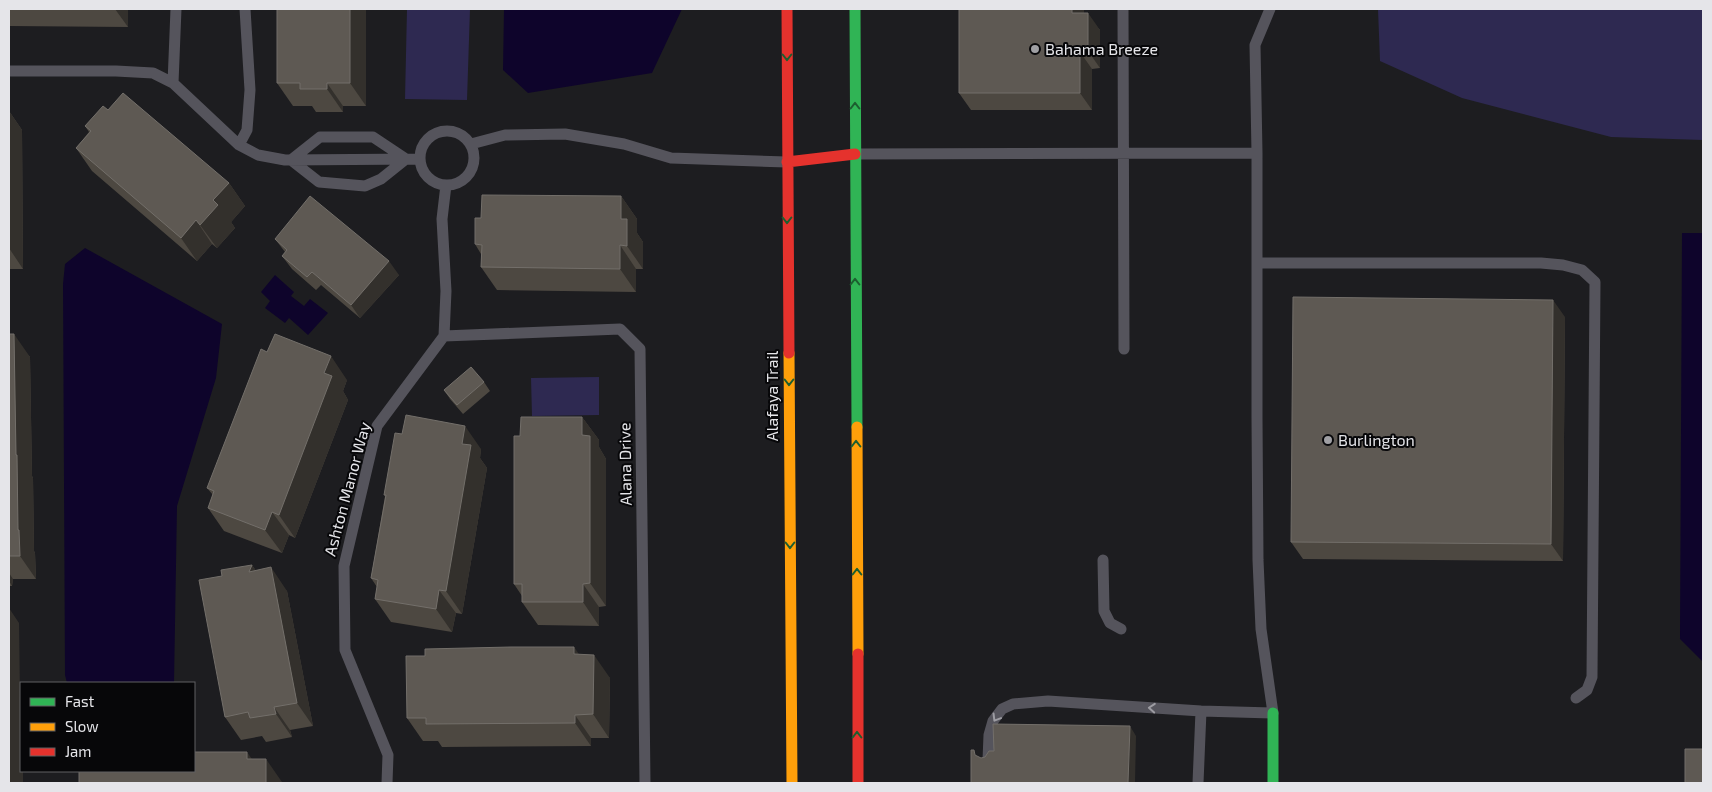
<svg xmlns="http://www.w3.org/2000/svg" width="1712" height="792" viewBox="0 0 1712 792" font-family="'Exo 2',sans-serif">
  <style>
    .green { fill: #2e2951 }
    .water { fill: #0e042b }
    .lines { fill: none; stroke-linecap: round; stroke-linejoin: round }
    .lane { stroke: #55545c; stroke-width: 11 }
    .fast { stroke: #30b455; stroke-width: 11 }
    .slow { stroke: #ff9f0a; stroke-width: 11 }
    .jam { stroke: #e5322d; stroke-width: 11 }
    .wall { fill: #4d4841 }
    .shaded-wall { fill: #33302c }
    .building { fill: #5e5953; stroke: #736f6a }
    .oneway { stroke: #1c5e2f }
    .oneway2 { stroke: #9d9ca2 }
    .poi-dot { fill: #9f9fa3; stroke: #070709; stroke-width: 2 }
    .labels { text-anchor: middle; stroke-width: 4; stroke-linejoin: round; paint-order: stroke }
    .poi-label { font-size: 16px; fill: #e5e5e9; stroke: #070709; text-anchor: start }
    .street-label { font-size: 16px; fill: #e5e5e9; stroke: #070709 }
  </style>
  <rect width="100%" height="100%" fill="#1d1d20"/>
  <path class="green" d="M407,9H470L467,100L405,99Z
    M1378,9H1703V140L1611,137L1462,98L1380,61Z
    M599,377V415L532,416L531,378Z"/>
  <path class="water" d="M504,9H682L652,73L528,93L503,70Z
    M1682,233H1703V662L1680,639Z
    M85,248L222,324L216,378L177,506L174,683H67L65,675L63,284L65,264Z
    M275,275L294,292L291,296L304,306L310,299L328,313L308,335L289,318L285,323L265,308L270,301L261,292Z"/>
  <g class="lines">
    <path class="lane" d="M1123,9L1124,349
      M9,71H116L153,73L173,83L239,145L258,155L285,160L420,159
      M173,83L176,9
      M420 158a27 27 0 1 1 54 0a27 27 0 1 1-54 0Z
      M320,137H373L406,159L381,179L365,186L319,182L291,160Z
      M471,144L505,135L565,134L624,144L671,158L787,162
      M239,145L247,130L250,90L245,9
      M855,154L1257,153
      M1258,263H1541L1563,265L1582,270L1595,282L1592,677L1587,690L1576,698
      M444,336L620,329L640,349L645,783
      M1103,560L1104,611L1110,623L1121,629
      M988,760L989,735L993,721L1002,709L1013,704L1048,701L1201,711L1273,713L1261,629L1258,560L1257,417V153L1255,45L1270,9
      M387,783L388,755L345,650L344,566L377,426L444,336L446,291L442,219L446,185
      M1198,783L1201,711"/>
    <path class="fast" d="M855,9L857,427
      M1273,713V783"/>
    <path class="slow" d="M789,353L792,783
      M857,427L858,654"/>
    <path class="jam" d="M787,9L789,353
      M787,162L855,154
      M858,654V783"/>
  </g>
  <path class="wall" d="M9,9H128V27L9,26Z
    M366,9V106H343V112H316L312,106H293L277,83Z
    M1084,13L1100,30V68L1092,69V110H971L959,93Z
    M108,110L229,183L245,206L231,222L235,228L217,248L212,244L197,261L92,171L76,148L89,132L85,126Z
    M9,111L22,130L23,269H9Z
    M621,196L637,219V233L643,242V269H636V292L497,290L481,267V254L475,244Z
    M275,239L399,275L360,318L321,285L316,290L292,269L282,256L285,252Z
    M1565,317L1563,561L1303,559L1291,542Z
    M9,334L30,357L32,476L33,478L34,551L35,553L36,579H13L12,586H9Z
    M347,380L343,391L348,400L295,538L289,535L282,553L224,531L208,508L213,495L207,488Z
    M484,382L490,391L463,414L450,399L444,390Z
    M582,417L599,440V447L606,459V606L599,607V626L538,625L522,602V596L514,584L520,436Z
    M402,434L481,449L480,458L487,468L462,614L456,613L452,632L391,622L375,599L377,587L371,578L385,496L384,495Z
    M252,565L256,571L287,591L313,726L290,730L292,737L266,742L262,736L241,740L225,717L222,576Z
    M579,654L610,678L609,738H591V746L442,747L438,741H423L407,718Z"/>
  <path class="shaded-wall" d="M115,9H128V27Z
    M350,9H366V106L350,83Z
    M1072,9H1084V31L1072,13Z
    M1088,13L1100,30V68L1088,51Z
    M1080,52L1092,69V110L1080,93Z
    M327,83L343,106V112L327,89Z
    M9,111L22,130L23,269L9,248Z
    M229,183L245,206L231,222L235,228L217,248L200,225L213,200Z
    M621,196L637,219V233L643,242V269L627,246L621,219Z
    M196,220L212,244L197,261L181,238Z
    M620,245L636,269V292L620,269Z
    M389,261L399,275L360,318L351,305Z
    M1553,300L1565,317L1563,561L1551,544Z
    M14,334L30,357L32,476L33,478L34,551L35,553L36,579L20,556L18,530L16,455Z
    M331,356L347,380L343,391L348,400L295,538L279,515L324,373Z
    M582,417L599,440V447L606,459V606L590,583L582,435Z
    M465,426L481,449L480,458L487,468L462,614L446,591L462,444Z
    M272,512L289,535L282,553L265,530Z
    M252,565L268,588L249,572Z
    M271,567L287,591L313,726L297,703Z
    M9,573L13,579L12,586L9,581Z
    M583,584L599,607V626L583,602Z
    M439,590L456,613L452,632L436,609Z
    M9,608L19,623L21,771H23V783H9Z
    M574,647L590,670L574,654Z
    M594,655L610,678L609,738L593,714Z
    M274,707L290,730L292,737L276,714Z
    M575,715L591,738V746L575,723Z
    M1130,726L1136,736L1135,783H1128Z
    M247,752L263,775L247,759Z
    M266,759L282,782V783H266Z"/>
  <path class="building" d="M277,9H350V83H327V89H300V83H277Z
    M959,9H1072V13H1088V51L1080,52V93H959Z
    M123,93L229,183L213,200L218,205L200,225L196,220L181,238L76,148L91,131L85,126L103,106L108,110Z
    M482,195L621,196V219H627V246L620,245V269L481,267L482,245L475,244V218H481Z
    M310,196L389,261L351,305L312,272L307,277L282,256L287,250L275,239Z
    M1293,297L1553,300L1551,544L1291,542Z
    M9,334H14L16,455H17L18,530H19L20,556H9Z
    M275,334L331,356L324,373L332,376L279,515L272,512L265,530L208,508L214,491L207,488L261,349L267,352Z
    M471,367L484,382L457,405L444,390Z
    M406,415L465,426L462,444L471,445L446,591L439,590L436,609L375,599L378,580L371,578L386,495H384L395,433L402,434Z
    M521,417H582V435L590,436V583L583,584V602H522V584H514V436H520Z
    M252,565L249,572L271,567L297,703L274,707L276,714L250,718L248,712L225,717L199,580L222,576L221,570Z
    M511,647H574V654L594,655L593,714L575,715V723L426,724V718H407L406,656H425V649Z
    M993,724L1130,726L1128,783H971V750H974L975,755L981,758L985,757L989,751H994Z
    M1685,749H1703V783H1685Z
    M194,752H247V759H266V783H79V771H194Z"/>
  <defs><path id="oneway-chevron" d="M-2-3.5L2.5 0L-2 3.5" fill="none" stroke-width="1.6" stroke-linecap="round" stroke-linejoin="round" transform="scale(1.25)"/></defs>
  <g class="oneway">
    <use href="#oneway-chevron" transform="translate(787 57) rotate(90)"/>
    <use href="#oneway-chevron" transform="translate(855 106) rotate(-90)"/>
    <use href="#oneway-chevron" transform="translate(787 220) rotate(90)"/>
    <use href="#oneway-chevron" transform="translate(855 282) rotate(-90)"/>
    <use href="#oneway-chevron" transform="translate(789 382) rotate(90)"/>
    <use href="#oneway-chevron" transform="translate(856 444) rotate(-90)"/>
    <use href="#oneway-chevron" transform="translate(790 545) rotate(90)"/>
    <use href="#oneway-chevron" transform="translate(857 572) rotate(-90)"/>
    <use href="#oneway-chevron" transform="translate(857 735) rotate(-90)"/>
  </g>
  <g class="oneway2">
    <use href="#oneway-chevron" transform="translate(1152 708) rotate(-176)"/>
    <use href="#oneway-chevron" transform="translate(996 718) rotate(121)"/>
  </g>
  <g class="poi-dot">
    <circle cx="1035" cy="49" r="5"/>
    <circle cx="1328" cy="440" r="5"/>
  </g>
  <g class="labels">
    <g class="poi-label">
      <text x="1045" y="55">Bahama Breeze</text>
      <text x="1338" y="446">Burlington</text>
    </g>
    <g class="street-label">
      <text transform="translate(772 396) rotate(-90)" y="6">Alafaya Trail</text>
      <text transform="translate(625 464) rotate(-91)" y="6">Alana Drive</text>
      <text transform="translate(347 489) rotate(-75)" y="6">Ashton Manor Way</text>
    </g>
  </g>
  <rect width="1712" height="792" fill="none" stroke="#e5e5e9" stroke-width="20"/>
  <rect x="20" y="682" width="175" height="90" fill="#070709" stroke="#606063"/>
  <rect x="30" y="698" width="25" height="8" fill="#30b455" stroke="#606063"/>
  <text x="65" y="707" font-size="15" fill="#e5e5e9">Fast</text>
  <rect x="30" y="723" width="25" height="8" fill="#ff9f0a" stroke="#606063"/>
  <text x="65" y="732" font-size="15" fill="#e5e5e9">Slow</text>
  <rect x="30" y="748" width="25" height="8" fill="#e5322d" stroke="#606063"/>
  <text x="65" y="757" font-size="15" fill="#e5e5e9">Jam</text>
</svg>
